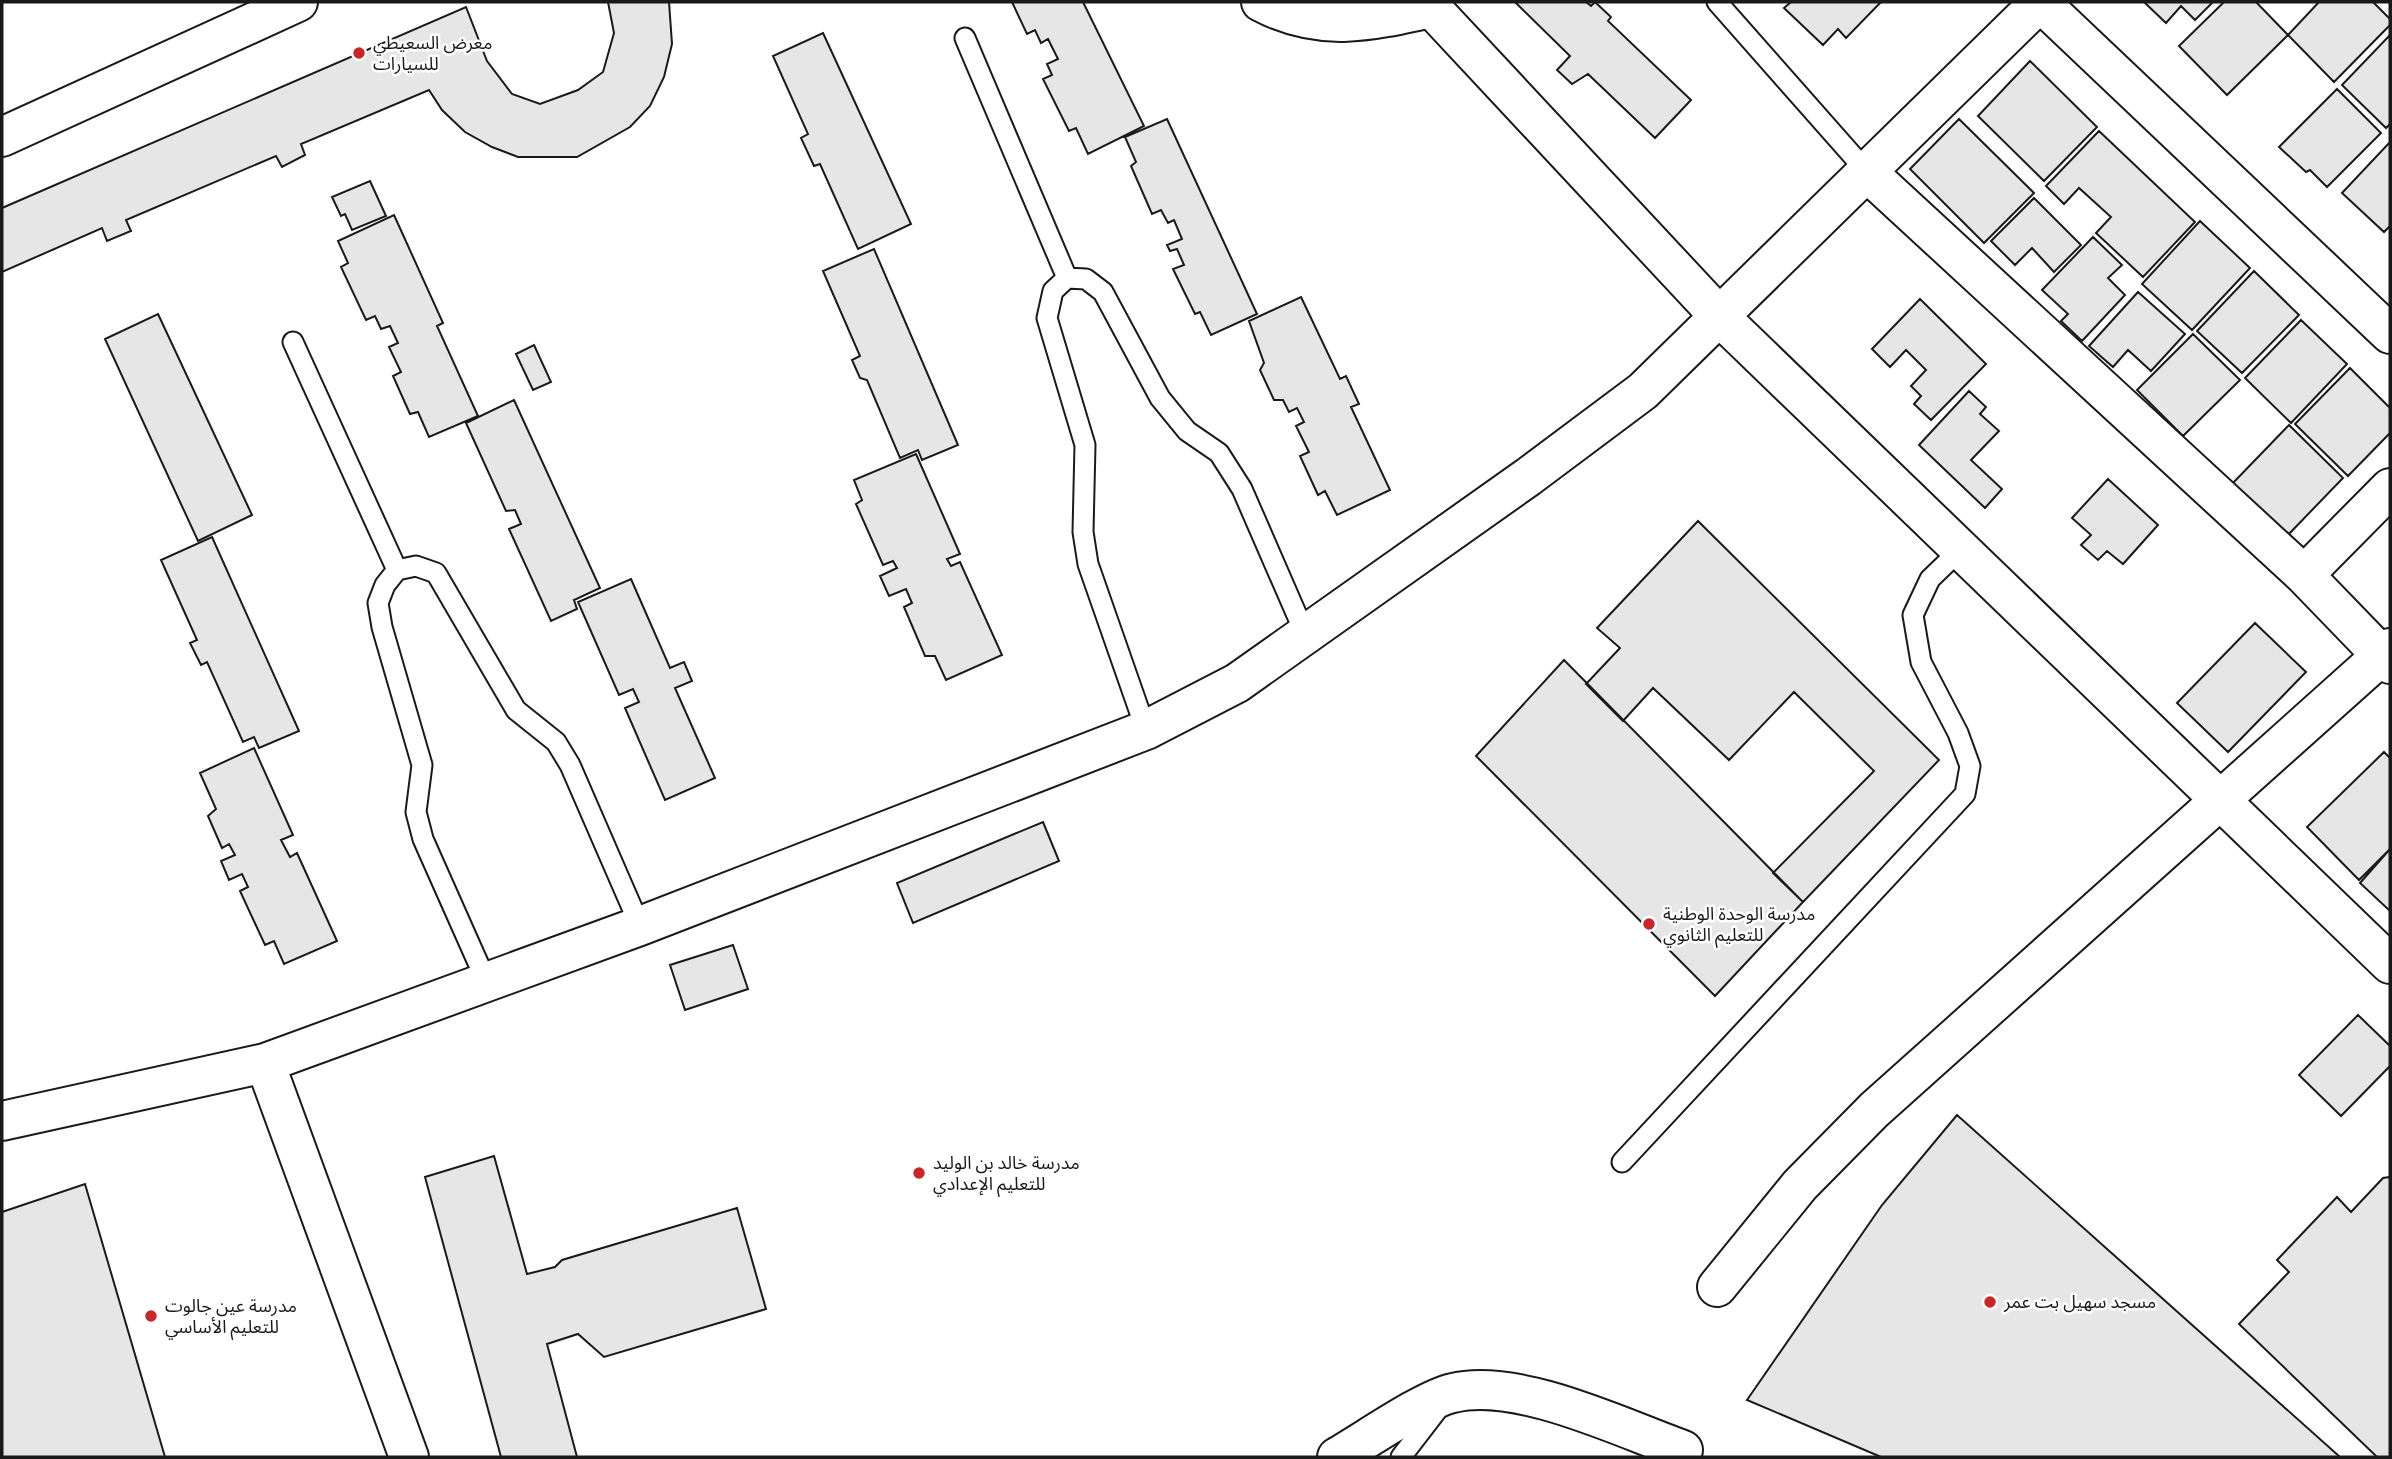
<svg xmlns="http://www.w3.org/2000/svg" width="2392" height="1459" viewBox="0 0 2392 1459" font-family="'Archivo Narrow','Noto Sans Arabic',sans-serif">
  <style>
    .building { fill: #e6e6e6; stroke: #1a1a1a; stroke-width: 2 }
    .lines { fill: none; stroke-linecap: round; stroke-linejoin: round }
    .service-casing { stroke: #1a1a1a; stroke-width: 23 }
    .minor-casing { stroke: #1a1a1a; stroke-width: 42 }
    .service { stroke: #fff; stroke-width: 19 }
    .minor { stroke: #fff; stroke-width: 38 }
    .poi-dot { fill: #c62828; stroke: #fff; stroke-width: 2.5 }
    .labels { text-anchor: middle; stroke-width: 5; stroke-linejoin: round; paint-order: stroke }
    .poi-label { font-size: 18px; fill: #1a1a1a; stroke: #fff; text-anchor: start }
  </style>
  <rect width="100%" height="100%" fill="#fff"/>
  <path class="building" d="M608,2H669L672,44L664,77L650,106L630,127L577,157H518L492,147L465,132L442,110L429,90L301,144L305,155L282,167L276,156L126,220L131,231L107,241L102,228L2,272V208L466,7L487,61L512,94L540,104L578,90L603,72L614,33Z
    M1012,2H1083L1144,126L1088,154L1076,128L1069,131L1043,79L1052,75L1047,64L1058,59L1048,39L1041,43L1035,30L1027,34Z
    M1515,2H1586L1591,6L1595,2L1611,17L1608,21L1691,100L1655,138L1588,74L1572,84L1557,70L1570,56Z
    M1791,2H1881L1846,38L1838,29L1823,45L1784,8Z
    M2144,2H2213L2195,20L2181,6L2166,23Z
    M2224,2H2256L2288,35L2227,95L2179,46Z
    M2319,2H2373L2390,19V25L2334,82L2288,35Z
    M823,33L911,224L858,249L820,164L814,166L801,138L808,134L773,56Z
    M2390,35V124L2386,128L2342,85Z
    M2030,61L2097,127L2044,181L1978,116Z
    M2337,89L2381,133L2327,187L2310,170L2306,172L2279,147Z
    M1167,119L1257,314L1211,335L1200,312L1195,314L1173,269L1184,265L1177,249L1170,251L1167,245L1182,239L1174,220L1168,223L1161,210L1152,214L1131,166L1136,162L1125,137Z
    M1959,119L2034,193L1984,243L1910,169Z
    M2099,131L2195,222L2143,277L2096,233L2111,217L2079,188L2064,204L2046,186Z
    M2390,142V226L2384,232L2342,193Z
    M370,181L386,216L352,230L345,214L341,216L332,197Z
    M2034,198L2081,245L2054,272L2032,248L2015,265L1991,241Z
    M394,215L443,323L437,326L478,416L429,437L418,412L410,414L393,376L401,372L389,347L398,343L390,326L381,329L375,316L366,320L341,267L348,263L338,241Z
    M2200,221L2250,268L2192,330L2142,284Z
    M2093,237L2122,265L2108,278L2125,295L2082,341L2061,321L2068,314L2042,290Z
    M874,249L958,445L922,460L918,450L900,458L867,380L860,378L852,360L860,356L823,271Z
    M2254,271L2299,315L2242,373L2197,331Z
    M2138,292L2185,334L2151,371L2128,350L2113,367L2089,346Z
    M1301,297L1340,379L1346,376L1359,404L1351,407L1390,490L1337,515L1325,491L1318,495L1300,456L1309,452L1296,426L1304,422L1297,408L1289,412L1283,400H1274L1260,370L1264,363L1249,321Z
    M1920,299L1986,364L1931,420L1914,404L1921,396L1911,386L1926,370L1906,350L1890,367L1872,349Z
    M158,314L252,515L198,541L105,339Z
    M2301,320L2347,364L2291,423L2245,378Z
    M2193,334L2240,380L2183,436L2137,390Z
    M534,345L551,382L533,390L516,354Z
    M2350,368L2390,408V433L2348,476L2295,424Z
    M1969,391L1986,407L1980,414L1999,431L1971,460L2002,489L1985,508L1919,445Z
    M514,400L600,588L574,600L577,609L551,621L509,529L521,524L515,510L506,511L466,423Z
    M2289,425L2343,478L2286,537L2231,485Z
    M916,454L960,554L947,559L951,566L960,562L1002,655L946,680L935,656H925L904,607L912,603L906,589L889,596L880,576L897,568L893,561L883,565L856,504L862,500L854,480Z
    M2108,479L2158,525L2123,564L2107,551L2098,560L2081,545L2091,535L2072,518Z
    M1698,521L1939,760L1803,902L1773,873L1874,771L1794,692L1729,760L1653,688L1623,721L1586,684L1620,648L1597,628Z
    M212,537L299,731L259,748L254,737L243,742L207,662L201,665L190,643L197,640L161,560Z
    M631,579L670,668L684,662L692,681L675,688L715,778L665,800L625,708L639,702L633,689L619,695L578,602Z
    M2255,623L2306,672L2228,752L2177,703Z
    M1564,660L1803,902L1715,996L1476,756Z
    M254,748L293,835L281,840L290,857L297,853L337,941L284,964L274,941L265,945L240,891L248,887L242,874L229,880L221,861L235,855L229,844L222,848L208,816L216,809L200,773Z
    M2384,752L2390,758V849L2359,880L2307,827Z
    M1043,822L1059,861L913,923L897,883Z
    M2390,849V911L2360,883Z
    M733,945L748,989L685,1010L670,965Z
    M2358,1015L2390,1046V1066L2341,1116L2299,1075Z
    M1957,1115L2340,1457H1881L1747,1400L1882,1205Z
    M494,1156L527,1274L555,1267L562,1260L737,1208L766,1309L604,1357L578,1334L547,1344L577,1457H501L425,1177Z
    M2390,1177V1457H2377L2239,1324L2289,1272L2277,1260L2337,1197L2351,1212L2383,1178Z
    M85,1184L165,1457H2V1212Z"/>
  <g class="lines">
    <defs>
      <path id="service" d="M1717,2L1868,173
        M965,38L1067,278
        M293,342L397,570
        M1146,730L1088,564L1083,532L1085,445L1047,318L1053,291L1067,278L1086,279L1103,292L1160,398L1187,431L1219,453L1242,489L1306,636
        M487,983L423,839L416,812L422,765L382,627L378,603L385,585L397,570L416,566L436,573L516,710L556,742L570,765L640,926
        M1622,1162L1965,794L1970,766L1958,733L1921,662L1913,615L1930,579L1960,550
        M1401,1457L1441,1405"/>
      <path id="minor" d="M1261,2C1320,33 1368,22 1430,8
        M1426,2L1721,318L2390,964
        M2040,2L2390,334
        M2,137L298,2
        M1868,173L2304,575L2390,664
        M2304,575L2390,488
        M265,1063L409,1457
        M2,1121L265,1063L640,926L1146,730L1237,683L1528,477L1643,391L2040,2
        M1717,1287L1800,1185L1874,1110L2390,648
        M1337,1457C1365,1441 1425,1399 1453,1393C1517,1377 1622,1428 1683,1450"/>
    </defs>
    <use href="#service" class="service-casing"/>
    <use href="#minor" class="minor-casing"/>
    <use href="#service" class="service"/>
    <use href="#minor" class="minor"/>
  </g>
  <g class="poi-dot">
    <circle cx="359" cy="53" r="7"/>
    <circle cx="1649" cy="924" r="7"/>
    <circle cx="919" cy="1173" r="7"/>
    <circle cx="1990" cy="1302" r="7"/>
    <circle cx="151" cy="1316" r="7"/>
  </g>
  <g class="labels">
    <g class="poi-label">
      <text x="373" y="49">معرض السعيطي<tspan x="373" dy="21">للسيارات</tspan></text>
      <text x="1663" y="920">مدرسة الوحدة الوطنية<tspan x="1663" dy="21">للتعليم الثانوي</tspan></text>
      <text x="933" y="1169">مدرسة خالد بن الوليد<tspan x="933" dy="21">للتعليم الإعدادي</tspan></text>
      <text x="2004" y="1308">مسجد سهيل بت عمر</text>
      <text x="165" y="1312">مدرسة عين جالوت<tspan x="165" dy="21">للتعليم الأساسي</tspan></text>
    </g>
  </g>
  <rect width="2392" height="1459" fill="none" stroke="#1a1a1a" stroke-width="7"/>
</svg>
